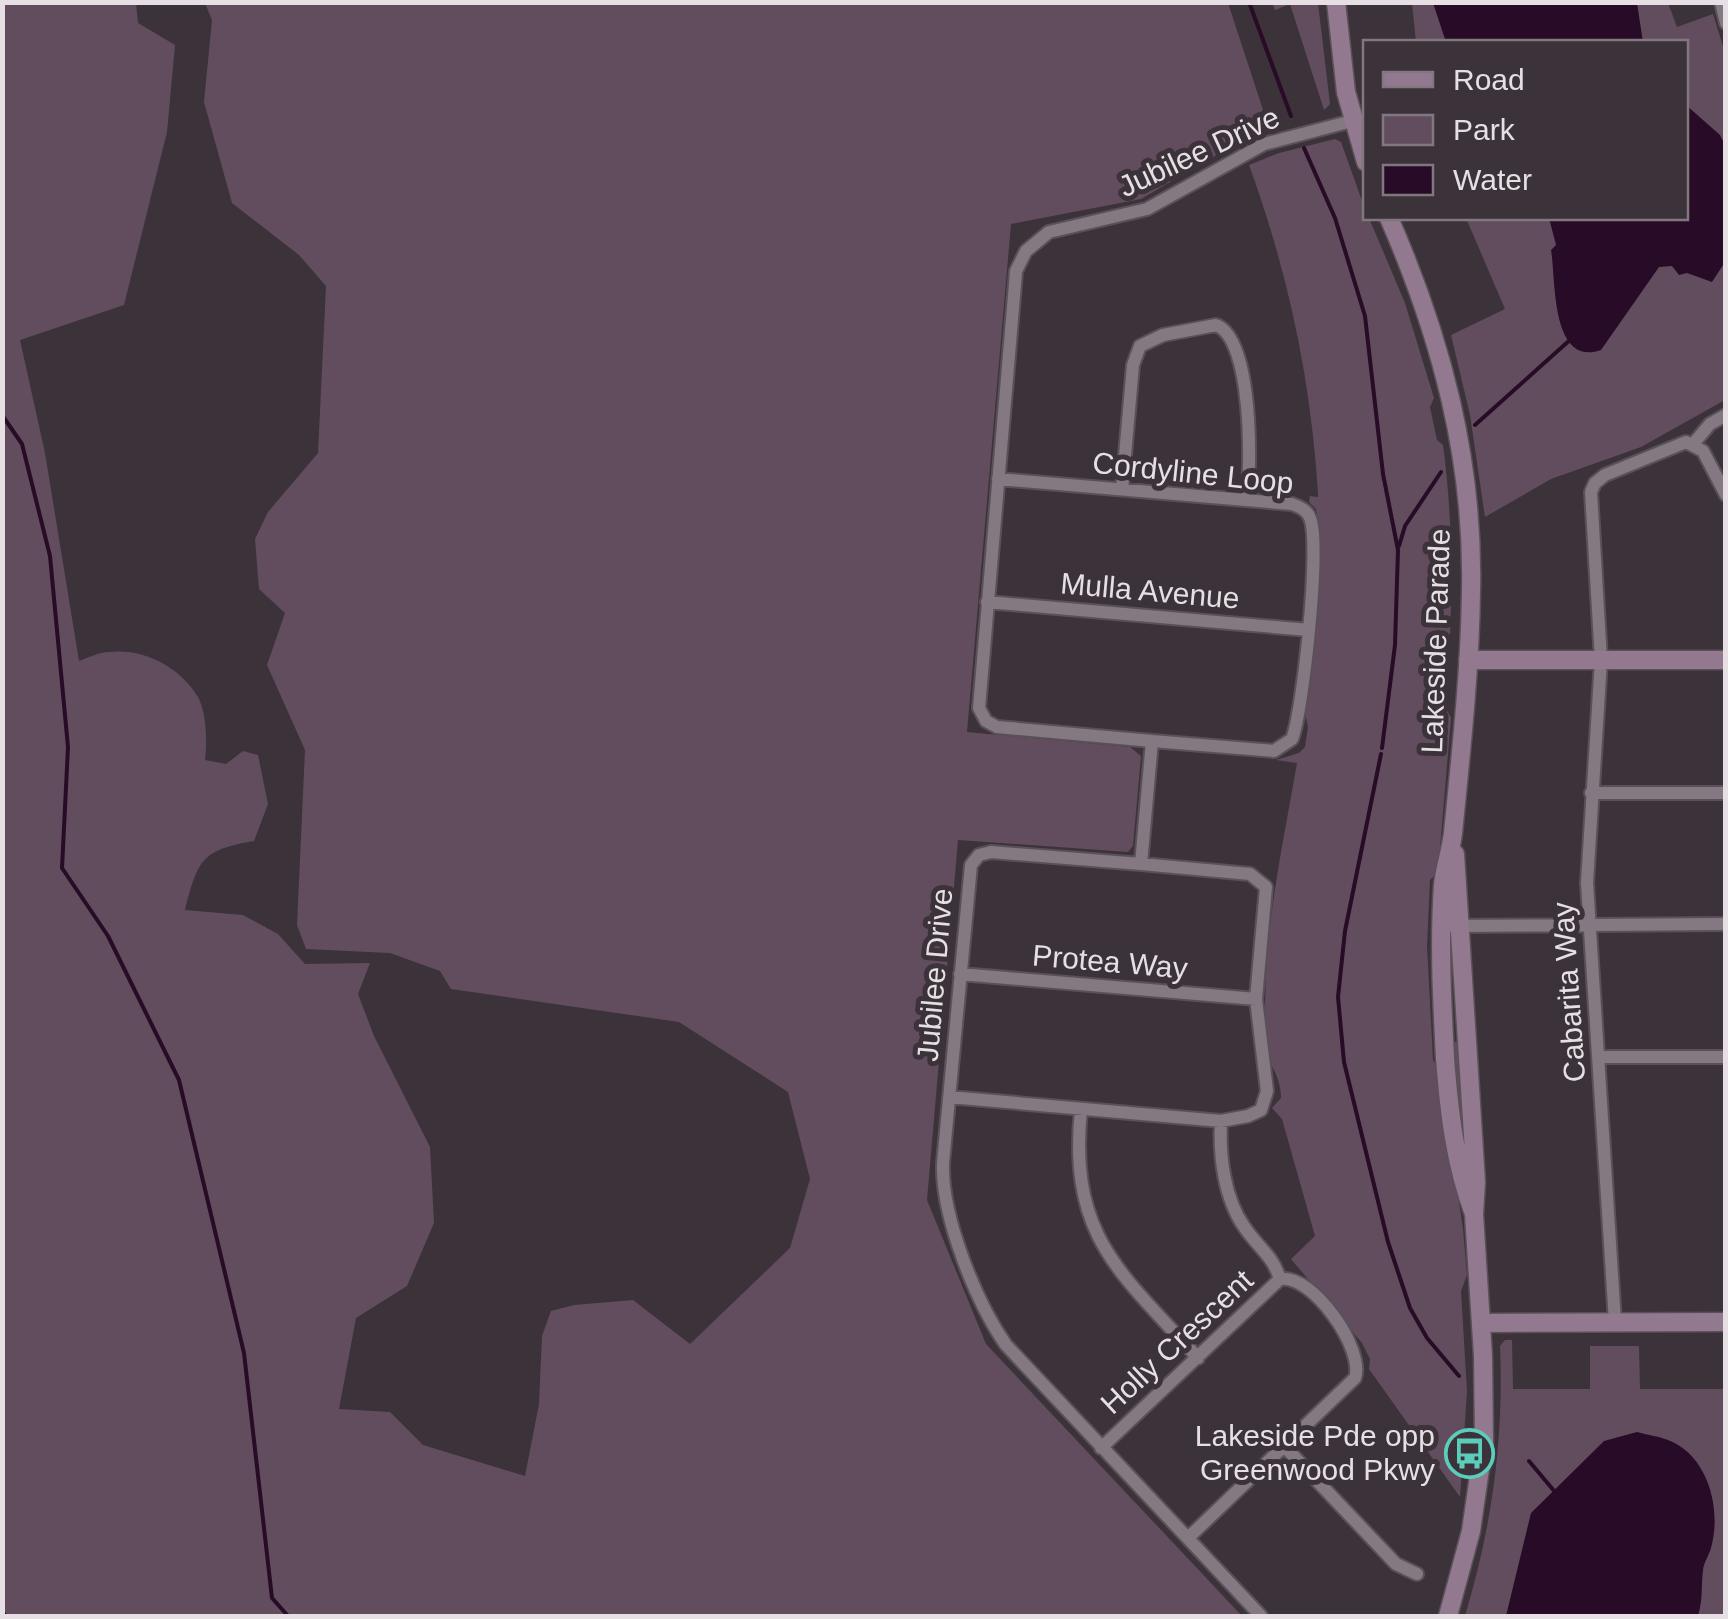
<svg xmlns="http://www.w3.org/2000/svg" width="1728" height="1619" viewBox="0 0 1728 1619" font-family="Arial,sans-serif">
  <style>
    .green { fill: #624d5f }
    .water { fill: #280b26 }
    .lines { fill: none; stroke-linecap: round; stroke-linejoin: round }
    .stream { stroke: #280b26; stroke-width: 4 }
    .street-casing { stroke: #5a5158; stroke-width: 16 }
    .secondary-casing { stroke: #5a5158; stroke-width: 21 }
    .street { stroke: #847882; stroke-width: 12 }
    .secondary { stroke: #92798f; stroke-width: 18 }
    .labels { text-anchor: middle; stroke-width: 10; stroke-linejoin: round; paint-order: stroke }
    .street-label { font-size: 30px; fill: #e6e0e5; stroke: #3c323a }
    .poi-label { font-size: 30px; fill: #e6e0e5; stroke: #3c323a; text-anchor: end }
  </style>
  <rect width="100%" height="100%" fill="#3c323a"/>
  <path class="green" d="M3,2L136,3L138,23L175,45L167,132L124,305L20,340L45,453L79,661C88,658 99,652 109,652C144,648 180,667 198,697C207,714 207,742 205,760L226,764L243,751L258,755L268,804L254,841C201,850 198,860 185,910L243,915L278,934L305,964L370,963L358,994L374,1036L430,1147L434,1223L407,1286L356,1318L339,1409L390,1412L423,1445L525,1476L539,1404L542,1336L551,1311L574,1305L633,1300L690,1344L790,1248L810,1179L788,1092L679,1022L451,989L440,971L390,953L306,949L297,925L305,750L267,665L285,613L259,589L255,539L268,512L318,453L326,286L299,255L232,203L204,102L212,20L205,3H1228L1268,125L1141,199L1011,224L967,732L1130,747L1141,756L1133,846L1128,852L958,840L927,1200L986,1344L1242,1616H3Z
    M1272,3H1318L1330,104L1324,110L1290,4L1275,10Z
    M1412,3H1668L1677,27L1713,14L1725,53V400L1641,447L1551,479L1485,517L1470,415L1451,335L1505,309L1466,218H1686V42H1416Z
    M1335,139L1341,142L1365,209L1366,218H1369L1405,303L1434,398L1430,407L1437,440L1443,445C1455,533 1452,619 1446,708L1451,718L1438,872L1430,880L1427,946L1433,1060L1439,1070L1463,1229L1467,1275L1461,1291L1467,1391L1460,1497L1369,1369L1370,1359L1362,1343L1291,1259L1315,1236L1282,1119L1272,1108L1281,1098C1281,1084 1276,1072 1268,1060C1257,958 1280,862 1297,763L1276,760L1299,753L1305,747L1308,727L1305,712L1316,623L1319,523L1316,509L1309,502L1310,496L1318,497V493C1311,380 1288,272 1249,165L1279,153Z
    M1450,1042H1462L1471,1175L1459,1132Z
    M1505,1340H1512L1513,1389H1590V1346H1639L1640,1389H1725V1616H1465C1492,1526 1504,1440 1500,1346Z"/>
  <path class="water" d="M1433,3H1637L1643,42H1446Z
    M1686,105L1720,135L1725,145V262L1712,282L1687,273L1679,275L1672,266L1659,267L1601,350C1550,368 1556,276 1551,250L1556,245L1549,218H1686Z
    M1637,1432C1647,1435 1658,1436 1668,1440C1708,1455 1722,1509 1711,1548C1709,1555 1704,1562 1703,1570C1701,1586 1703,1600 1698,1616H1506L1531,1513L1604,1441Z"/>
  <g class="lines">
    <path class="stream" d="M1249,2L1291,116
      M1304,148L1335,218L1365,316L1383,474L1398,550L1395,645L1382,748
      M2,415L22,444L50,556L68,747L62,868L108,936L179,1080L244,1353L272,1598L288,1616
      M1475,425L1571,339
      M1399,546L1405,526L1441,472
      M1381,754L1345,931L1338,997L1344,1062L1388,1242L1410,1308L1427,1338L1459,1376
      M1529,1461L1555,1492
      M2,1612L6,1616"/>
    <defs>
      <path id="street" d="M1721,2L1726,23
        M1694,443L1710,424L1726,415
        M998,479L1292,504C1300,507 1307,510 1310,518C1321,544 1303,711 1292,739L1274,751L1152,741
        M1122,489L1133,365L1140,346L1163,335L1216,325C1253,339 1251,465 1247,500
        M987,602L1309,630
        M1591,793H1726
        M1441,926L1726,924
        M960,974L1256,999
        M1598,1057H1726
        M949,1097L1221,1121L1248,1116L1261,1110L1267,1091L1256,999L1266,887L1250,874L1141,864
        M1081,1109C1068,1236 1120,1272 1198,1358
        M1221,1121C1219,1155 1224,1199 1245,1228C1258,1247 1273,1256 1280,1279
        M1615,1322L1587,883L1601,660L1591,492L1595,483L1605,475L1686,442L1703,451L1726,495
        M1285,1447L1396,1564L1417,1574
        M1101,1448L1280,1279C1312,1273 1365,1349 1355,1378L1188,1538
        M1261,1616L1006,1345C976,1302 941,1216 943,1163L971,865L979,855L991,852L1141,864L1152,741L997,727L986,721L979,708L1015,284L1016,271L1026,251L1049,232L1147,209L1264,144L1352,121"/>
      <path id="secondary" d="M1336,2L1346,92L1366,162
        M1389,218C1441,337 1474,460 1471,591C1470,671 1461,753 1453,833C1451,850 1445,867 1443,885C1439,943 1442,1000 1445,1058C1449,1111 1455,1164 1474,1214
        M1468,660H1726
        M1481,1323L1726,1322
        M1448,1616L1471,1531L1484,1441L1483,1356L1474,1214L1476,1182L1455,854"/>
    </defs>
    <use href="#street" class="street-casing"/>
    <use href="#secondary" class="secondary-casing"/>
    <use href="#street" class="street"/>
    <use href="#secondary" class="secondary"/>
  </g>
  <defs>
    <symbol id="bus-ring" viewBox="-11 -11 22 22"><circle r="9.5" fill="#3c323a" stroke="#5bcebb" stroke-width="1.5"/><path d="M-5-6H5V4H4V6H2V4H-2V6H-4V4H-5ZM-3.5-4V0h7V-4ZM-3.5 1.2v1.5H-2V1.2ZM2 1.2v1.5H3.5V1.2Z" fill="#5bcebb"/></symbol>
  </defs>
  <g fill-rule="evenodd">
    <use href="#bus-ring" x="1442" y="1426" width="55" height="55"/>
  </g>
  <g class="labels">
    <g class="street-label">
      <text transform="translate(1199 152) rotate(-25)" y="10">Jubilee Drive</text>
      <text transform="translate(1193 473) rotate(6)" y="10">Cordyline Loop</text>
      <text transform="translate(1150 591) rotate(5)" y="10">Mulla Avenue</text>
      <text transform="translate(1436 641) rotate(-88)" y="10">Lakeside Parade</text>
      <text transform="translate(1110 962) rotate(5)" y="10">Protea Way</text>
      <text transform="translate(935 975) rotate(-85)" y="10">Jubilee Drive</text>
      <text transform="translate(1569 992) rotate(-94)" y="10">Cabarita Way</text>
      <text transform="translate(1177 1342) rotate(-43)" y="10">Holly Crescent</text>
    </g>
    <g class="poi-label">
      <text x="1435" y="1446">Lakeside Pde opp<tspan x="1435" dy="34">Greenwood Pkwy</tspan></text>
    </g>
  </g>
  <rect width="1728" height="1619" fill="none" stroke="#e6e0e5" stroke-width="10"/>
  <rect x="1363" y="40" width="325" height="180" fill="#3c323a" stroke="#80787e" stroke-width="2.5"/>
  <rect x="1383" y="72" width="50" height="15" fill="#92798f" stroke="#80787e" stroke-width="2.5"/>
  <text x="1453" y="90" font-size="30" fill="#e6e0e5">Road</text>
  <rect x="1383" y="115" width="50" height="30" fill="#624d5f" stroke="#80787e" stroke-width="2.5"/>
  <text x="1453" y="140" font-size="30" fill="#e6e0e5">Park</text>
  <rect x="1383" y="165" width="50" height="30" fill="#280b26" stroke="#80787e" stroke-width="2.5"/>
  <text x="1453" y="190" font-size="30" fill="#e6e0e5">Water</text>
</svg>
